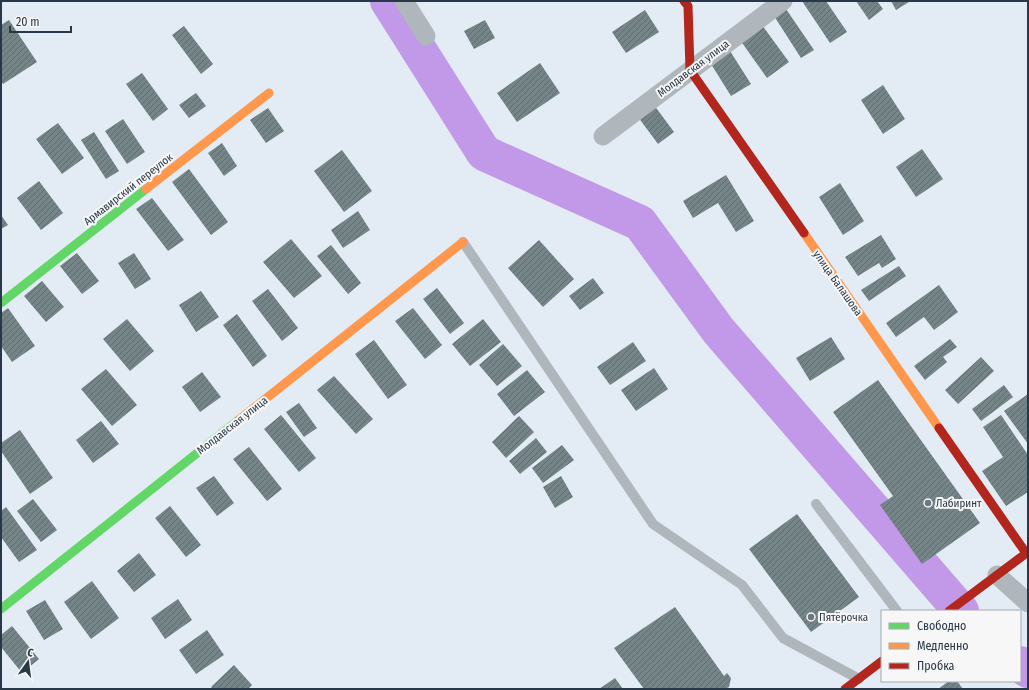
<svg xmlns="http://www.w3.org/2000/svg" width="1029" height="690" viewBox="0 0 1029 690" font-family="'Fira Sans Condensed',sans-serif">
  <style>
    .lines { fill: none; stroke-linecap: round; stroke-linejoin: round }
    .river { stroke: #c298e8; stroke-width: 36 }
    .building { fill: url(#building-hatch) }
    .lane { stroke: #afb6bc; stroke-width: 10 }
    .street { stroke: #afb6bc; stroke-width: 19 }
    .fast { stroke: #63d668; stroke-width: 9 }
    .slow { stroke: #ff974d; stroke-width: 9 }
    .jam { stroke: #b3261e; stroke-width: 9 }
    .poi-dot { fill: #6a7785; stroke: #f7f7f7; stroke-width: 1.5 }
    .labels { text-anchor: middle; stroke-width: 4; stroke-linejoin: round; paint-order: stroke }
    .street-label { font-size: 11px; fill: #293848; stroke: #f7f7f7 }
    .poi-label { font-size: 11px; fill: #293848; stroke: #f7f7f7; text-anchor: start }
  </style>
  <defs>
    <pattern id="building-hatch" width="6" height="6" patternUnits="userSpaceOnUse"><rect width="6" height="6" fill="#748487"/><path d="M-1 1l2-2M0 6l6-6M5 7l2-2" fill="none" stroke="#5f6d70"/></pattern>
  </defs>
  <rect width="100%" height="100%" fill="#e3ecf5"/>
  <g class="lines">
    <path class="river" d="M388,1L484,153L640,223L718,330L961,611
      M1020,664L1028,670"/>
  </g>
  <path class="building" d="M802,1H826L847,32L830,43Z
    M856,1H877L883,9L869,20Z
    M891,1H908L909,2L896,10Z
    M786,9L814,50L801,58L774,16Z
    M645,10L659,32L626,53L612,32Z
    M9,20L37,62L3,84L1,81V25Z
    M485,20L495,38L474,49L464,31Z
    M762,25L789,62L767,78L740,40Z
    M184,26L213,64L201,74L172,35Z
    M730,51L751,84L731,96L711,64Z
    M540,63L560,93L517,122L497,93Z
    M142,73L168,109L153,121L126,84Z
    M883,85L905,119L883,134L861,100Z
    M196,93L206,106L189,118L179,105Z
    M654,105L674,132L658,144L638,117Z
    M268,108L284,131L266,143L250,120Z
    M123,119L145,152L127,164L105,131Z
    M58,123L84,158L62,174L36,139Z
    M94,132L119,171L106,179L81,140Z
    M222,143L237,166L224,176L208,153Z
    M922,149L943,179L916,197L896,167Z
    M342,150L372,191L344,212L314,171Z
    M189,169L228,222L211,235L172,182Z
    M726,175L754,221L736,232L718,203L693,218L683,201Z
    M39,181L63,213L41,230L17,198Z
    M840,183L864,221L843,235L819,197Z
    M152,198L184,240L168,251L136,209Z
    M358,211L370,230L343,248L331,230Z
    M1,215L8,225L1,229Z
    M881,235L896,259L882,268L879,263L858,276L845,257Z
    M291,239L322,276L294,298L263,262Z
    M539,240L574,279L543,307L508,268Z
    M331,245L361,283L348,294L317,256Z
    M77,253L99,281L82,294L60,266Z
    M134,253L151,279L135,289L118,263Z
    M899,266L906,276L869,301L861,290Z
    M593,278L604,293L580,310L569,296Z
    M42,281L64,307L46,322L24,296Z
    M939,285L958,312L934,330L924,317L896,337L886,323Z
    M437,288L464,323L450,334L423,299Z
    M268,289L298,328L282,341L252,301Z
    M201,291L219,317L196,332L179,305Z
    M8,308L35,346L12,362L1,346V313Z
    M413,308L442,345L425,359L395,321Z
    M237,314L267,356L253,367L223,325Z
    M127,319L154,351L130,371L103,339Z
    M483,319L501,342L470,366L452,344Z
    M831,337L845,359L810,381L796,358Z
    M950,339L957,347L943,357L947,362L925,380L914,366Z
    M374,340L407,385L388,399L355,354Z
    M633,342L646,361L610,385L597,367Z
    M503,344L522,366L497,386L479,365Z
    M981,357L994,371L958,404L945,390Z
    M654,368L668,389L636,411L621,390Z
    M106,369L137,405L112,426L81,389Z
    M527,370L545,392L514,416L497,394Z
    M202,372L221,397L200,412L182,387Z
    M334,376L373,419L356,434L317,390Z
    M878,380L980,523L922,564L880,505L893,496L833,412Z
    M1004,385L1013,397L981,421L972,409Z
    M1028,394V444L1004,411Z
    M299,403L317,428L304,437L286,412Z
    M281,415L316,458L299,472L264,429Z
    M1001,415L1028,455V492L1006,506L982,471L1003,457L983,427Z
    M519,416L534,432L506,458L492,442Z
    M101,421L119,444L93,463L76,440Z
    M20,430L53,478L30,494L1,451V443Z
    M536,438L547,452L520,474L509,461Z
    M562,445L574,460L543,483L532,468Z
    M249,447L282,489L267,501L233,459Z
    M214,476L234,503L217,516L196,488Z
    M561,476L573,497L555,508L543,487Z
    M33,499L57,530L41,542L17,511Z
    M170,506L201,545L186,557L155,518Z
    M6,507L37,550L19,562L1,537V511Z
    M797,514L859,597L811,632L749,549Z
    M139,553L156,575L134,592L117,571Z
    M92,581L119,618L91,639L64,602Z
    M178,599L192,620L165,639L151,618Z
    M45,600L63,629L44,640L26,611Z
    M675,607L724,676L727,673L731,678L729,687L725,689H644L614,648Z
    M12,626L39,659L22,673L1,647V635Z
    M207,630L224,655L196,674L179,650Z
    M234,665L252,685L248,689H213L211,687Z
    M615,678L623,689H599Z
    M949,681H957L963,689H938Z"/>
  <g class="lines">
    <path class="lane" d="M463,242L653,524L742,585L783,638L859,679
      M816,504L897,611"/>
    <path class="street" d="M404,1L426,36
      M603,136L783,1
      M997,575L1028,603"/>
    <path class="fast" d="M1,303L146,189
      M1,609L240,419"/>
    <path class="slow" d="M146,189L269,93
      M804,233L939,428
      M240,419L463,242"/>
    <path class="jam" d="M684,1L688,6L690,70L804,233
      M939,428L1026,553
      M949,611L1028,552
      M845,689L882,661"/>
  </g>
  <g class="poi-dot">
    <circle cx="928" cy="503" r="4"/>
    <circle cx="811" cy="617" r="4"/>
  </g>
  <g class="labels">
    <g class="street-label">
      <text transform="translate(693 68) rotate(-37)" y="4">Молдавская улица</text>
      <text transform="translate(128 189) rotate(-38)" y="4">Армавирский переулок</text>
      <text transform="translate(838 283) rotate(55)" y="4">улица Балашова</text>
      <text transform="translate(232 425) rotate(-38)" y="4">Молдавская улица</text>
    </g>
    <g class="poi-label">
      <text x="936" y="507">Лабиринт</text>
      <text x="819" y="621">Пятёрочка</text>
    </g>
  </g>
  <rect width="1029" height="690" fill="none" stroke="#293848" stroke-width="4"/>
  <rect x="881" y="610" width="140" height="72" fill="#f7f7f7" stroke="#a5abb1"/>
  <rect x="889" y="623" width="20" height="6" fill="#63d668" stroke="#a5abb1"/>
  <text x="917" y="630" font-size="12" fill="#293848">Свободно</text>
  <rect x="889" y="643" width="20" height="6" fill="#ff974d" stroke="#a5abb1"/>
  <text x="917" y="650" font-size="12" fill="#293848">Медленно</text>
  <rect x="889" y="663" width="20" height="6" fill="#b3261e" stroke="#a5abb1"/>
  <text x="917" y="670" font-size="12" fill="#293848">Пробка</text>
  <g transform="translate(28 662) rotate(14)" stroke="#f7f7f7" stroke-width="3" paint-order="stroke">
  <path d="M0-3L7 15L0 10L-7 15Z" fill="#293848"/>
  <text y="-6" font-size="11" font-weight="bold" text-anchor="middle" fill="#293848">С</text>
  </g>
  <path d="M10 26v6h61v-6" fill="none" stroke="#293848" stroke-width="2"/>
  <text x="16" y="26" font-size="12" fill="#293848" stroke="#f7f7f7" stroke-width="3" paint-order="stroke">20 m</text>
</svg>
